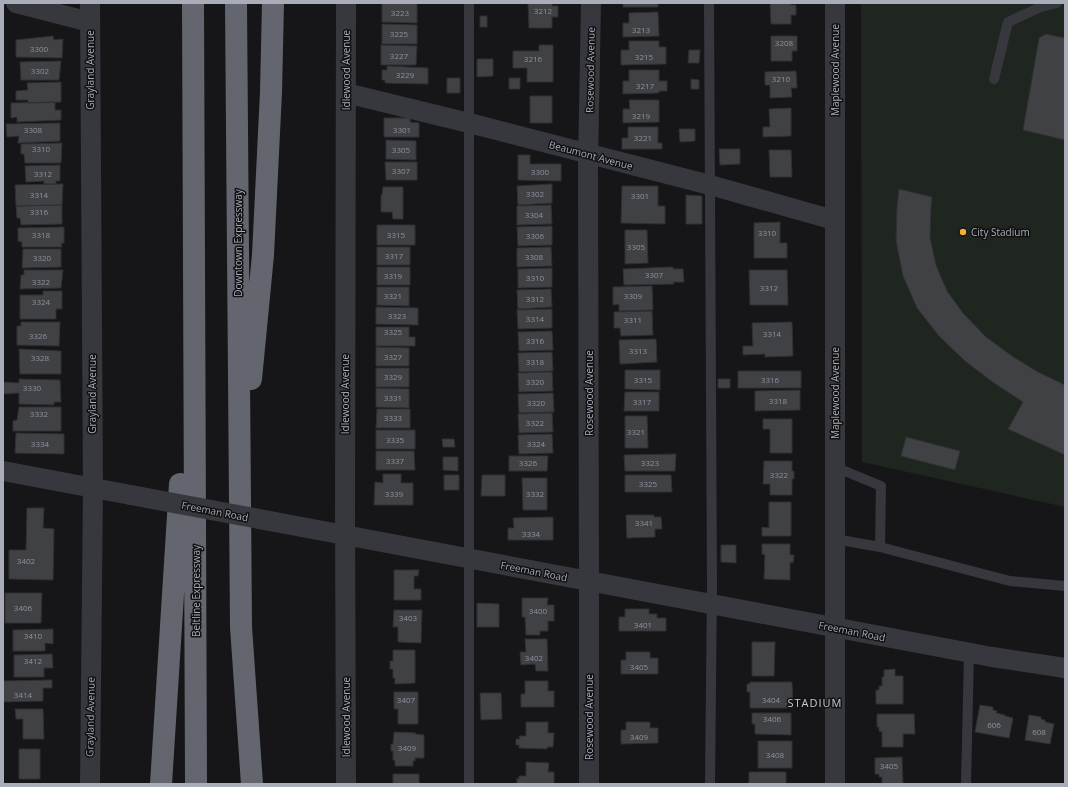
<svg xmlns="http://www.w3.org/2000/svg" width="1068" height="787" viewBox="0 0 1068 787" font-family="'Open Sans',sans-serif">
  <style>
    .green { fill: #1e261f }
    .building { fill: #404145; stroke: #303034 }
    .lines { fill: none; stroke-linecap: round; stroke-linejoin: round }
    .lane { stroke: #37383d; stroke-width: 10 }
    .street { stroke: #37383d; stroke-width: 20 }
    .highway { stroke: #63666e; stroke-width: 22 }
    .street-bridge { stroke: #37383d; stroke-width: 20 }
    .poi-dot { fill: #f2b134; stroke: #111113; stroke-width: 1.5 }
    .labels { text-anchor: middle; stroke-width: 3; stroke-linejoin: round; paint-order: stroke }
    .number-label { font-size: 8px; fill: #8e929b }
    .street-label { font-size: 10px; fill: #a8adb8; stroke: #111113 }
    .poi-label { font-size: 10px; fill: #a8adb8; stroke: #111113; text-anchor: start }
    .neighbourhood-label { font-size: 11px; letter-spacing: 1px; fill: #c9ccd4; stroke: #111113 }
  </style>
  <rect width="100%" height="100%" fill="#161618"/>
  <path class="green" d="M861,3H1065V507L862,462Z"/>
  <path class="building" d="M382,3H417V23L382,22Z
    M528,3H552V6H558V17H552V28H529Z
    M623,3H658V7H623Z
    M770,3H791V5H796V15H791V24H771Z
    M658,12L659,36L623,37V23H629V13Z
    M480,16H487V27H480Z
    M382,24L417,25V44H382Z
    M1046,34L1065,38V140L1023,130L1039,38Z
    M53,36L54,40L63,39L62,58L16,57V40Z
    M771,36H797V51H792V61H771Z
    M629,41H659V47H666V64L621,65V50H629Z
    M381,45L417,46L416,65H381Z
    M539,45H553V82H527V68H513V51H539Z
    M689,50H700L699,63H688Z
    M477,59H493V76L477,77Z
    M61,61L59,80H21L20,62Z
    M387,66L428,68V84L385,83V80H382V70H387Z
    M629,70H659V81H667V91H659V93L623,94V81H629Z
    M796,71L797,88H791L792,97L770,98V85H765V72Z
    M447,78H460V93H447Z
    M509,78H520V89H509Z
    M691,79L699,80V89H691Z
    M61,82V102L28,103V100H16V91L28,90L27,83Z
    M530,96H552V123H530Z
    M629,100H659V122L623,123V109H630Z
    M55,102V110H61V120L17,122V117L11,118V103Z
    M791,108V136L763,137V127H770L769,109Z
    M384,118H410V122L419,123V137H384Z
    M60,123V141L18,143L19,136L7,137L6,124Z
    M628,127H658V143H662V149H622V138H628Z
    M679,129H695V141L680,142Z
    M386,140L416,141V160L386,159Z
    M62,143L61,163H25L24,154H21V144Z
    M719,149H740V164L720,165Z
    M769,150H791L792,177H770Z
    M518,155H530V164H561V181L518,180Z
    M385,162H417V180H386Z
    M60,165V181H56V184H44V181L26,182L25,166Z
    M63,184L62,205L16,206L15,185Z
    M552,184V203L518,205L517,186Z
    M622,186H658V206H665V224L621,223Z
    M383,187H403V219H393L392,212H381V195H382Z
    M899,189L932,197L931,208L930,237L936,265L947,291L963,313L986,337L1012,356L1038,372L1065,385V455L1008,429L1023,402L994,383L965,361L939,336L917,308L903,276L896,241L897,207Z
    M686,195L702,196V224H686Z
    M62,205V224L21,225L20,218H17L16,206Z
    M551,205L552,224L517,225V206Z
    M780,222V243H787V258H754V223Z
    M377,225H415V245H377Z
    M552,226V245L518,246L517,227Z
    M64,227V243H61L62,247H22V242L18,241V228Z
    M625,230H647L648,263L625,264Z
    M377,247H410V265H377Z
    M551,247L552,266L517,267V248Z
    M23,249H61V267L22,268Z
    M377,267H410V285H377Z
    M673,267V269H683L684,282H673L674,284L624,285L623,269Z
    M552,268V287L518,288V269Z
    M24,270H63L61,288L20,289L21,275H24Z
    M749,270H787L788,305H750Z
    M652,286L653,310L619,311V304L613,305V287Z
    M377,287H409V306L377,305Z
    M551,289L552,307L518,309L517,290Z
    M43,291H62V309H56V319H20V295H43Z
    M376,307L418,308V325L376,324Z
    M552,309V328L518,329L517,310Z
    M652,311L653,335L621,336L620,328H614V312Z
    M21,322H60L59,346L17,345V326H21Z
    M792,322L793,356L765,357V354L743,355V346H753L752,323Z
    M376,327H409V337H415V346H376Z
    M552,331L553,350L519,351L518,332Z
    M656,339L657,362L620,364L619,340Z
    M376,347L409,348V366H376Z
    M19,349L61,351V374H20Z
    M552,352L553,371L519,372L518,353Z
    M376,368H409V387H376Z
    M625,370H660V390L625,389Z
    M738,371H801V388H738Z
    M552,372L553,391L519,392L518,373Z
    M19,379L60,380L61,402H54V405L19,404V393L4,394L3,382L19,383Z
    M718,379H730V388H718Z
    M376,388L409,389V408L376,407Z
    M800,390V410L755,411V391Z
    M625,392H659V411H624Z
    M553,393L554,412L519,413L518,394Z
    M19,407H61V431H13V421L17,420Z
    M377,409H410V428H376Z
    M552,413L553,432L519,433L518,414Z
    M625,416H647L648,448H625Z
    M763,419H792V453H770V429H763Z
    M376,430H415V449H376Z
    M16,433L64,434V454L15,453Z
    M552,434L553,453L519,454L518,435Z
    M906,437L960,451L955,470L901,456Z
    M442,439H454L455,447H443Z
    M376,451H414L415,470H376Z
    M676,454L675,471H625L624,455Z
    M509,456H548L547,471H509Z
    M443,457H458V471L443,470Z
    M764,461H792V471H794V479H792V495H770V484H763Z
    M383,474H401V483H413V505H374L375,482L383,483Z
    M444,475H459V490H444Z
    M482,475H505V496H481Z
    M625,475H671L672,492H625Z
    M522,478H547V510H523Z
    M769,502H791V536H762V527L769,528Z
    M27,508H44L43,528L54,529L53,580L9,579V550H26Z
    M626,515H654V517H661L662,529H655V537L627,538Z
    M553,517V540H508V528H514L513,518Z
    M762,544H790V555H794L793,563L790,562V580L764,579L765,555L762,554Z
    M721,545H736V563L721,562Z
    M394,570H419L418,576H414V589H421V600H394Z
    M5,593H42L41,623H5Z
    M522,598H548L547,605H554V621H548V631H540V635H526L525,617H522Z
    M477,603L499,604V627H477Z
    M625,609H649V614H657V618H666V631H619V617H625Z
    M394,610H422L421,643L398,642V627H393Z
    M53,629V644L45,643V651H13V630Z
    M525,639H547L548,671H536L535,664L521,665L520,652H526Z
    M752,642H775L774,676H752Z
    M393,650H415V683L395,684V678H393V669H390V661H393Z
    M626,652H650V658H658V674H621V660H626Z
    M52,654L53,668H44V677H14V655Z
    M895,669V676H903V704H876V690H879V686H882V677H884V670Z
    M52,680V688H43V701L3,702V681Z
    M525,681H548V691H554V707H521V694H525Z
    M750,682H792L793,708H750V692H747V684H750Z
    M394,692H418V724H398V709H394Z
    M480,693H501L502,719L481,720Z
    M980,705L993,707V710L997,711L996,713L1005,715V716L1013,718L1009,738L975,732Z
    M15,709H43L44,739H23V719H16Z
    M752,713H791V735L755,734V724H752Z
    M877,714H914L915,734H903V747H882V732L879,731V727H877Z
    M1029,715L1041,717V719L1045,720V722L1054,724L1050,744L1025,740Z
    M526,722H548V733H554L553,747H547V749L519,748V745H516V739H520L519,736H526Z
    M626,722H650V728H658V743L621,744V730H626Z
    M394,732L416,733L415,734L424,735V758H415V761H413V766H395V760H393V751H391V744H393Z
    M758,741H792V768H758Z
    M19,749H40V779H19Z
    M902,757L903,784H882V777H879V774H875V758Z
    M526,762L549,763L548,772H554V784H517V778L519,779V776H526Z
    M749,772H786V784H749Z
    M393,774H419V784H393Z"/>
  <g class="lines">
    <path class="lane" d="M469,3V784
      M709,3L712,585L710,784
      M994,79L1008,22L1041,7L1057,3
      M835,539L880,547L881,486L835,467
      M880,547L1010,581L1065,586
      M966,784L969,653"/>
    <path class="street" d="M16,3L90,22
      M90,3L93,488L90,784
      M346,3L345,514L346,784
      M346,93L469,123L710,185L834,220
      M3,471L131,495
      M302,527L992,657L1065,668
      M589,784V581L588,164L591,3
      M835,784C836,524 834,263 835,3"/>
    <path class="highway" d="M193,3L196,784
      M236,3L241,627L252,784
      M251,379L263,255L271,92L273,3
      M161,784L180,484"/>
    <path class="street-bridge" d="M131,495L302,527"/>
  </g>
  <circle class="poi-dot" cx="963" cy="232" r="4"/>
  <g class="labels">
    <g class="number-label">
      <text x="543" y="14">3212</text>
      <text x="400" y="16">3223</text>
      <text x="641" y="33">3213</text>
      <text x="399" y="37">3225</text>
      <text x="784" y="46">3208</text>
      <text x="39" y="52">3300</text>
      <text x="399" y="59">3227</text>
      <text x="644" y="60">3215</text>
      <text x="533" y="62">3216</text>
      <text x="40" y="74">3302</text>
      <text x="405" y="78">3229</text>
      <text x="781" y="82">3210</text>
      <text x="645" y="89">3217</text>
      <text x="641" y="119">3219</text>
      <text x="33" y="133">3308</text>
      <text x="402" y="133">3301</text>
      <text x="643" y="141">3221</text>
      <text x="41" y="152">3310</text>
      <text x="401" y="153">3305</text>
      <text x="401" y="174">3307</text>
      <text x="540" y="175">3300</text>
      <text x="43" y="177">3312</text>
      <text x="535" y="197">3302</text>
      <text x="39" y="198">3314</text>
      <text x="640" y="199">3301</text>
      <text x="39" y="215">3316</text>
      <text x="534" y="218">3304</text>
      <text x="767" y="236">3310</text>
      <text x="41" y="238">3318</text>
      <text x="396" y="238">3315</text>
      <text x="535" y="239">3306</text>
      <text x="636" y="250">3305</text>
      <text x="394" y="259">3317</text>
      <text x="534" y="260">3308</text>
      <text x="42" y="261">3320</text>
      <text x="654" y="278">3307</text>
      <text x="393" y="279">3319</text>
      <text x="535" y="281">3310</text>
      <text x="41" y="285">3322</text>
      <text x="769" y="291">3312</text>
      <text x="393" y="299">3321</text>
      <text x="633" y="299">3309</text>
      <text x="535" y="302">3312</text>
      <text x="41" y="305">3324</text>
      <text x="397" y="319">3323</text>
      <text x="535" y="322">3314</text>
      <text x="633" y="323">3311</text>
      <text x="393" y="335">3325</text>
      <text x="772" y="337">3314</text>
      <text x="38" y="339">3326</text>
      <text x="535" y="344">3316</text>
      <text x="638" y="354">3313</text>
      <text x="393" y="360">3327</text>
      <text x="40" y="361">3328</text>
      <text x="535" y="365">3318</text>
      <text x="393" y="380">3329</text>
      <text x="643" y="383">3315</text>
      <text x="770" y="383">3316</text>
      <text x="535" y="385">3320</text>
      <text x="32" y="391">3330</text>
      <text x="393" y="401">3331</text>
      <text x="778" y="404">3318</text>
      <text x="642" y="405">3317</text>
      <text x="536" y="406">3320</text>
      <text x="39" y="417">3332</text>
      <text x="393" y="421">3333</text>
      <text x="535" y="426">3322</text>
      <text x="636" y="435">3321</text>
      <text x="395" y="443">3335</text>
      <text x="40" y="447">3334</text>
      <text x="536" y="447">3324</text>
      <text x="395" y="464">3337</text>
      <text x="528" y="466">3326</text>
      <text x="650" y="466">3323</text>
      <text x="779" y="478">3322</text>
      <text x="648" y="487">3325</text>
      <text x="394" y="497">3339</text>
      <text x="535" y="497">3332</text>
      <text x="644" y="526">3341</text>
      <text x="531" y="537">3334</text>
      <text x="26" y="564">3402</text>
      <text x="23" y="611">3406</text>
      <text x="538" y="614">3400</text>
      <text x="408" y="621">3403</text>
      <text x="643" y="628">3401</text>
      <text x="33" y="639">3410</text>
      <text x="534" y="661">3402</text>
      <text x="33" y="664">3412</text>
      <text x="639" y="670">3405</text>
      <text x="23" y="698">3414</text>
      <text x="406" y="703">3407</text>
      <text x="771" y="703">3404</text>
      <text x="772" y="722">3406</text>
      <text x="994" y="728">606</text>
      <text x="1039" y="735">608</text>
      <text x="639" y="740">3409</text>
      <text x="407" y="751">3409</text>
      <text x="775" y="758">3408</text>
      <text x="889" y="769">3405</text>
    </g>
    <g class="street-label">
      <text transform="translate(90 70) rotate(-90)" y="4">Grayland Avenue</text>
      <text transform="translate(346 70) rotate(-90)" y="4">Idlewood Avenue</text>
      <text transform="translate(590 70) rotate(-89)" y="4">Rosewood Avenue</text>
      <text transform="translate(835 70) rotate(-90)" y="4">Maplewood Avenue</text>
      <text transform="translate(591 155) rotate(15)" y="4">Beaumont Avenue</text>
      <text transform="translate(238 243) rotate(-90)" y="4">Downtown Expressway</text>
      <text transform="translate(589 393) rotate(-90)" y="4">Rosewood Avenue</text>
      <text transform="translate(835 393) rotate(-90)" y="4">Maplewood Avenue</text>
      <text transform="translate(92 394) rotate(-90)" y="4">Grayland Avenue</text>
      <text transform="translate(345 394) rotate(-90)" y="4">Idlewood Avenue</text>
      <text transform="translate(215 511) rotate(11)" y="4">Freeman Road</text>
      <text transform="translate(534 571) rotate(11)" y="4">Freeman Road</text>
      <text transform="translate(196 591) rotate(-90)" y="4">Beltline Expressway</text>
      <text transform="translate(852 631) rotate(11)" y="4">Freeman Road</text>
      <text transform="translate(90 717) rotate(-89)" y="4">Grayland Avenue</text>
      <text transform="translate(346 717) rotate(-90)" y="4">Idlewood Avenue</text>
      <text transform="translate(589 717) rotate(-90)" y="4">Rosewood Avenue</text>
    </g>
    <g class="poi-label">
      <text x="971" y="236">City Stadium</text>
    </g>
    <g class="neighbourhood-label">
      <text x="815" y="707">STADIUM</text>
    </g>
  </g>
  <rect width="1068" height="787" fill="none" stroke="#a8adb8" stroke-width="8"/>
</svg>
